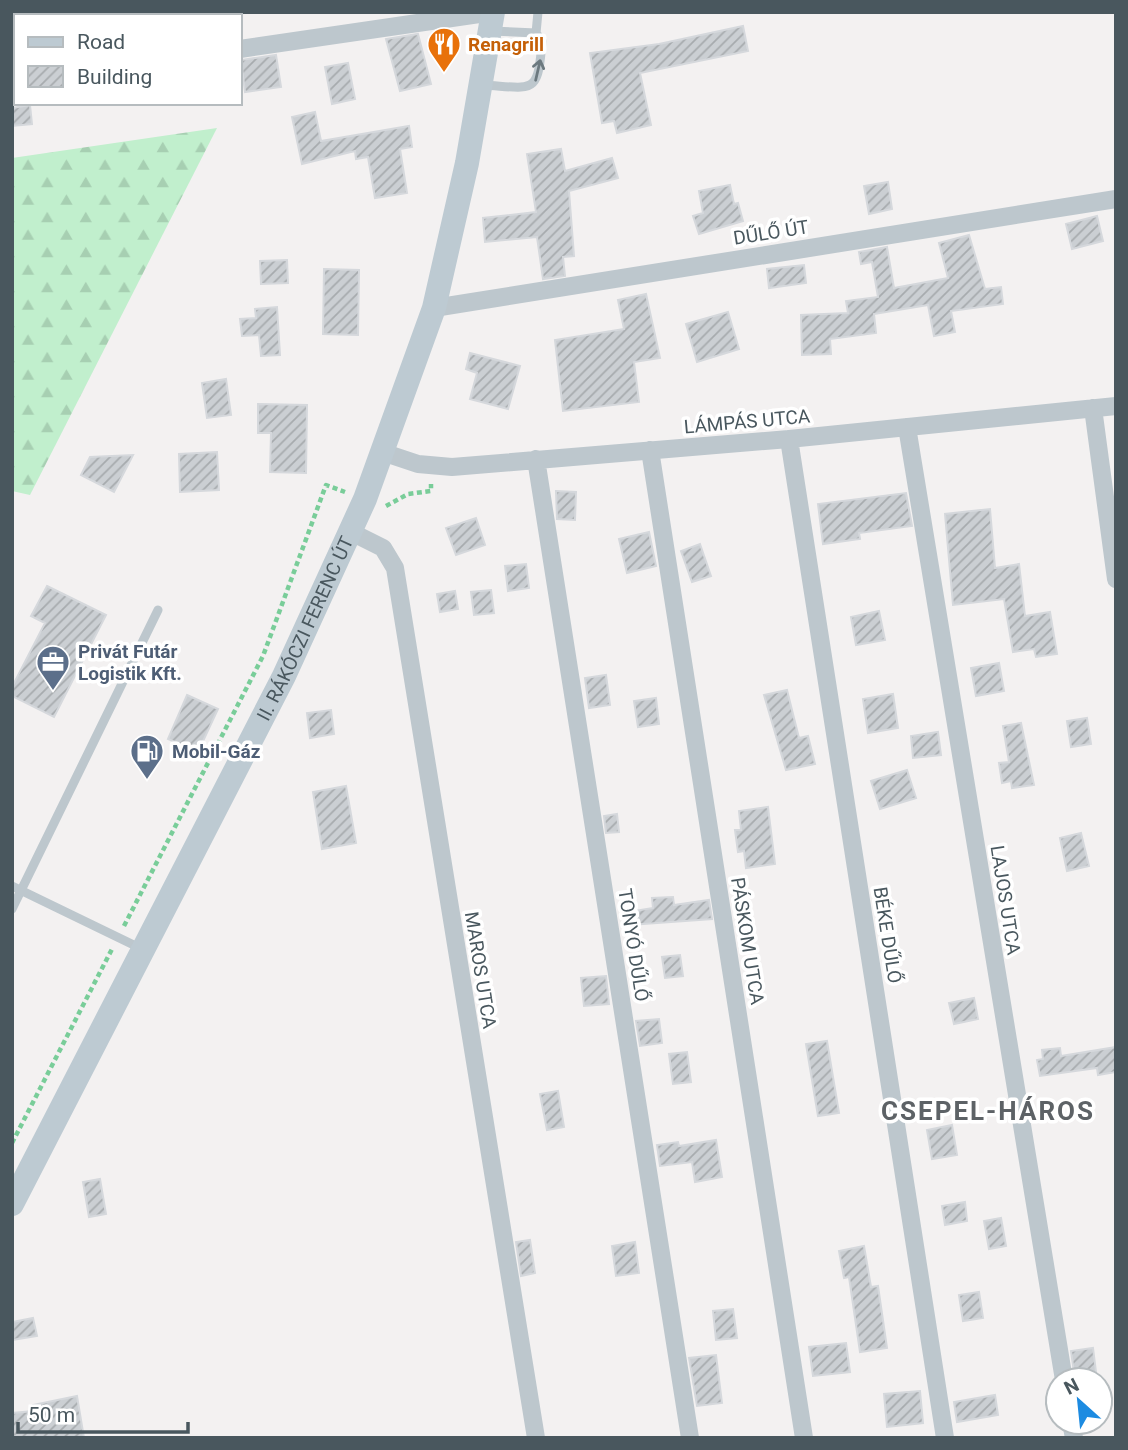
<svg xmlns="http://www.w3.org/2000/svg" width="1128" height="1450" viewBox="0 0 1128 1450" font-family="Roboto,sans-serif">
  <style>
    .forest { fill: url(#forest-firs) }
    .building { fill: url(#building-hatch); stroke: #d5d8dc; stroke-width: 2 }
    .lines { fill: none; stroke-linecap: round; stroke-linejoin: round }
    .path { stroke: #79cd99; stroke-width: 4.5; stroke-dasharray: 5 3.5; stroke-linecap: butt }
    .lane { stroke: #bdc7cd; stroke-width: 9 }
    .street { stroke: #bdc7cd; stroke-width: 18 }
    .secondary { stroke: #bdcad2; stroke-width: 24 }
    .oneway { stroke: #6c797f }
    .labels { text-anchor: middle; stroke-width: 7; stroke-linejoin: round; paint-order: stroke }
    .food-label { font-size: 19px; font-weight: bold; fill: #c56008; stroke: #fff; text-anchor: start }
    .street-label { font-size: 19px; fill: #49575e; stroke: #fff }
    .service-label { font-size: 19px; font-weight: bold; fill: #4e5e75; stroke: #fff; text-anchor: start }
    .district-label { font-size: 26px; font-weight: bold; letter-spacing: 2px; fill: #5d6266; stroke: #fff }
  </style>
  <defs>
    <pattern id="forest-firs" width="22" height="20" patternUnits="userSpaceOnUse" patternTransform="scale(1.75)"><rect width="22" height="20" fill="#c1efcd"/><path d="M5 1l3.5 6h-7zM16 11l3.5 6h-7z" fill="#a7cfb2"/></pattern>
    <pattern id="building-hatch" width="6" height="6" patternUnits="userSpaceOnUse" patternTransform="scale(1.75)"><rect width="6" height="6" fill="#cbcfd3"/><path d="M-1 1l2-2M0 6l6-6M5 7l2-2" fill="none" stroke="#a7abae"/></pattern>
  </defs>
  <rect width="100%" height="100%" fill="#f3f1f1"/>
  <path class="forest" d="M217,128L30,495L12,491V158Z"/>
  <path class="building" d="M743,26L748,51L640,73L651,125L617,133L614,121L602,123L590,53L659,44Z
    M418,34L431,84L400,91L386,39Z
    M276,55L281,87L245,92L241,60Z
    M348,63L355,99L332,104L325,67Z
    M30,105L32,124L12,126V108Z
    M315,112L321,141L409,126L412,147L400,149L407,193L375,198L368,157L356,159L355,151L302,164L292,117Z
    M561,149L565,171L612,158L618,178L569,191L574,256L563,257L565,276L543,279L537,237L485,242L483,218L536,212L527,154Z
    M888,182L892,209L869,214L864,186Z
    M730,185L734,204L738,203L743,221L699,234L693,216L703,213L699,191Z
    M1097,216L1103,241L1072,249L1066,224Z
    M969,235L985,289L1001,287L1003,304L951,311L955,332L934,336L928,305L874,314L876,333L830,339L831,354L802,355L801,315L848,313L846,301L878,297L872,262L861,264L859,252L887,247L894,288L948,278L939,243Z
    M287,260L288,283L261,284L260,261Z
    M804,265L806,283L769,288L767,269Z
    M324,269L359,270L358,335L323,334Z
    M646,294L660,358L634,362L639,402L563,411L555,340L624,329L618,300Z
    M277,307L280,355L261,356L259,335L242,336L240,319L256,318L255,309Z
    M728,312L739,349L697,362L686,324Z
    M470,353L520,366L508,409L470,399L477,373L466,369Z
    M226,379L231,415L207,418L202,383Z
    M258,404L307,405L306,473L270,472L271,433H258Z
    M217,452L219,490L180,492L179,454Z
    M133,455L114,492L81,475L90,457Z
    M556,491L576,492L575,520L557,519Z
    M906,493L912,526L859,533L860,539L823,544L818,504Z
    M990,509L995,568L1019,564L1025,616L1050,612L1057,654L1036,657L1034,649L1013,652L1004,599L953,605L945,514Z
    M476,518L485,545L456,555L446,528Z
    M649,532L656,566L627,573L619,539Z
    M700,544L711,576L692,582L681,551Z
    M526,564L529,588L508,591L505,566Z
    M47,586L106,615L54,717L12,696V687L45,623L31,616Z
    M491,590L494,613L474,615L471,592Z
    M455,591L458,609L440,612L437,594Z
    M879,611L885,640L856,645L851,617Z
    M999,663L1004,691L976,696L971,668Z
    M606,675L610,705L589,708L585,678Z
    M787,690L799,738L808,736L815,764L786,770L764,695Z
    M893,694L898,728L868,733L863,699Z
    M187,695L218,709L198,752L168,739Z
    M656,698L659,724L638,727L634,701Z
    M331,710L334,734L310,738L307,713Z
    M1087,718L1091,744L1071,747L1067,721Z
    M1021,723L1034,785L1012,788L1011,781L1002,783L999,763L1009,762L1003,726Z
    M938,732L941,755L913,758L911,736Z
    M907,770L916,798L880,809L871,781Z
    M346,786L356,843L322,849L313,792Z
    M768,807L775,864L746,868L744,851L738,852L735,830H741L739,811Z
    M617,814L619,832L606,833L604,816Z
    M1081,833L1089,866L1067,871L1060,838Z
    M673,897L674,905L709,900L712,919L630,925L628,912L653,908L652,898Z
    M680,955L683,976L665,978L662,957Z
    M606,976L609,1004L584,1006L581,978Z
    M974,998L978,1019L954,1024L949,1003Z
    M659,1019L662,1043L640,1046L636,1021Z
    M827,1041L839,1113L818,1116L806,1044Z
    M1116,1047V1072L1098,1075L1097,1068L1040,1076L1037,1060L1043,1059L1042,1050L1060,1048L1061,1056Z
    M687,1052L691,1082L673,1084L669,1054Z
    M558,1091L564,1127L547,1130L540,1094Z
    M952,1125L957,1155L932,1159L927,1130Z
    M716,1140L722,1177L695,1182L692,1162L660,1166L657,1145L678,1142L679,1146Z
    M100,1179L106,1214L89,1217L83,1182Z
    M965,1202L967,1221L945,1225L942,1206Z
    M1001,1218L1006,1246L989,1249L984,1221Z
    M530,1240L535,1273L521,1276L516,1242Z
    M635,1242L639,1273L616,1276L612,1246Z
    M864,1246L871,1287L878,1286L887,1348L860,1352L849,1277L844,1278L839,1251Z
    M979,1292L983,1318L963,1321L959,1295Z
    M733,1309L737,1338L716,1340L713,1311Z
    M33,1318L37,1336L12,1340V1322Z
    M846,1343L850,1372L813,1376L809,1347Z
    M1093,1348L1097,1380H1075L1071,1351Z
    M716,1355L722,1403L697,1406L689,1358Z
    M920,1391L923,1423L887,1427L884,1394Z
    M995,1395L998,1415L957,1422L954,1402Z
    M77,1396L84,1438H12V1413L34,1411L33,1405Z"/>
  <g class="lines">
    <path class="path" d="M386,506L408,494L431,491V484
      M124,926L263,656L326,485L345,492
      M12,1143L112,949"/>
    <path class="lane" d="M536,33L538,12
      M483,85C534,88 538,96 542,41L536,33L491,31
      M12,886L142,949
      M12,909L158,610"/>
    <path class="street" d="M240,49L493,12
      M12,83L16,82
      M434,308L1116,199
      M1093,408L1116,579
      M907,427L1064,1380
      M789,439L945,1438
      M650,450L804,1438
      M382,452L418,464L452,467L789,439L1116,406
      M536,459L690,1438
      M351,532L383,548L395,568L536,1438
      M1071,1422L1074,1438"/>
    <path class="secondary" id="s1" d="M12,1204L284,676L365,499L434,308L467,163L493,12"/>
  </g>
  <defs><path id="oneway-shaft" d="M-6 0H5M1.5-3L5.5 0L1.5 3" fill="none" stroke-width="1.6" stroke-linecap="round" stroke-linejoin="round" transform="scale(1.75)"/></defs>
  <use class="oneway" href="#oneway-shaft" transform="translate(538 70) rotate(-77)"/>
  <defs>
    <symbol id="restaurant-pin" viewBox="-11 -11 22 30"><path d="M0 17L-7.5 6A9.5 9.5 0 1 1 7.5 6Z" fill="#e8710a" stroke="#fff"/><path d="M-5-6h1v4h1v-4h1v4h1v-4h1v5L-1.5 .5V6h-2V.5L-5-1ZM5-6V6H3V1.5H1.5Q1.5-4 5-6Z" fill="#fff"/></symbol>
    <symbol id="office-pin" viewBox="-11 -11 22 30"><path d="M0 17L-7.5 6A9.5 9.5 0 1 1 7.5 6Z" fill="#5c6f8a" stroke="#fff"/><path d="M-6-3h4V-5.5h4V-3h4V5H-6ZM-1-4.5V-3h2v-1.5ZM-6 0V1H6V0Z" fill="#fff"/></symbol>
    <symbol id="fuel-pin" viewBox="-11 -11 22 30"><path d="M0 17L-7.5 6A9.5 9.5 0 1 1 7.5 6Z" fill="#5c6f8a" stroke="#fff"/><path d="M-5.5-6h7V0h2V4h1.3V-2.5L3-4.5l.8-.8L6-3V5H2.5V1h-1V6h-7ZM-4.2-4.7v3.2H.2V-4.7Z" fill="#fff"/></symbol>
  </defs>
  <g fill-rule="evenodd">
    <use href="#restaurant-pin" x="425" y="25" width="38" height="52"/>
    <use href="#office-pin" x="34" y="643" width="38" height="52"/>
    <use href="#fuel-pin" x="128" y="732" width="38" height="52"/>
  </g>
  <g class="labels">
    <g class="food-label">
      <text x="468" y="51">Renagrill</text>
    </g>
    <g class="street-label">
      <text transform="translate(771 232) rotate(-9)" y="7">DŰLŐ ÚT</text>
      <text transform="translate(747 421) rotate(-5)" y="7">LÁMPÁS UTCA</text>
      <text dy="7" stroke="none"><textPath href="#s1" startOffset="646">II. RÁKÓCZI FERENC ÚT</textPath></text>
      <text transform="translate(1006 900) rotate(81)" y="7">LAJOS UTCA</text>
      <text transform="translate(888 935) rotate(81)" y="7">BÉKE DŰLŐ</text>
      <text transform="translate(748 941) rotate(81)" y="7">PÁSKOM UTCA</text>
      <text transform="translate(634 945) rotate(81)" y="7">TONYÓ DŰLŐ</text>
      <text transform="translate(481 970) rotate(81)" y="7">MAROS UTCA</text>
    </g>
    <g class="service-label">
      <text x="78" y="658">Privát Futár<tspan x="78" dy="22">Logistik Kft.</tspan></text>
      <text x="172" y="758">Mobil-Gáz</text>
    </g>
    <g class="district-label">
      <text x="988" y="1120">CSEPEL-HÁROS</text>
    </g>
  </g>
  <rect width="1128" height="1450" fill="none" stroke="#49575e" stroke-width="28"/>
  <rect x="14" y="14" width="228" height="91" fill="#ffffff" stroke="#b6bcbf" stroke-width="2"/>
  <rect x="28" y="37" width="35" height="10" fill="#bdcad2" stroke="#b6bcbf" stroke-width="2"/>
  <text x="77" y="49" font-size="21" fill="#49575e">Road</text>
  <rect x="28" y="66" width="35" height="21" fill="url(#building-hatch)" stroke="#b6bcbf" stroke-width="2"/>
  <text x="77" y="84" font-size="21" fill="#49575e">Building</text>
  <g transform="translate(1079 1401) rotate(333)"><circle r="33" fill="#ffffff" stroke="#b6bcbf" stroke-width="2"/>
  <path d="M0-5L12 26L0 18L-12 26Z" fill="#1d8be1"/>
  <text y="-10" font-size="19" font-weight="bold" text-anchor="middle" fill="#49575e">N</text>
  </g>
  <path d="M18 1422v10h170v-10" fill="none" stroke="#49575e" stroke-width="3.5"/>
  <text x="28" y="1422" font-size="21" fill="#49575e" stroke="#ffffff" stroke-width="5" paint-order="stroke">50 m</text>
</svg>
